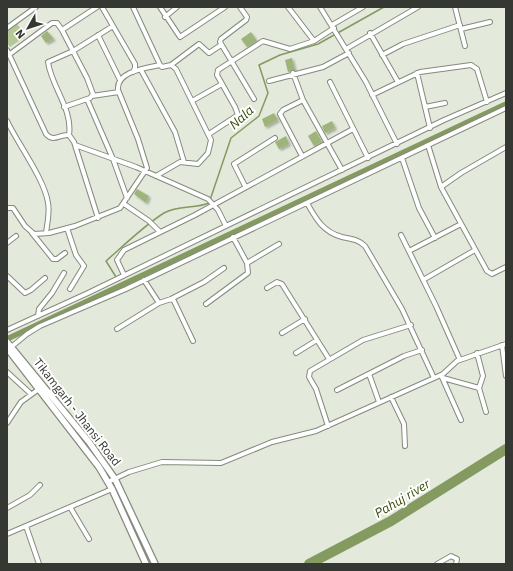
<svg xmlns="http://www.w3.org/2000/svg" width="513" height="571" viewBox="0 0 513 571" font-family="'IBM Plex Sans',sans-serif">
  <style>
    .green { fill: #b5c897 }
    .lines { fill: none; stroke-linecap: round; stroke-linejoin: round }
    .stream { stroke: #859a61; stroke-width: 1.5 }
    .canal { stroke: #859a61; stroke-width: 5.5 }
    .river { stroke: #859a61; stroke-width: 10 }
    .building { fill: #9eb47a; filter: url(#shadow) }
    .minor-casing { stroke: #858a7e; stroke-width: 6 }
    .tertiary-casing { stroke: #858a7e; stroke-width: 8 }
    .minor { stroke: #fff; stroke-width: 4 }
    .tertiary { stroke: #fff; stroke-width: 5.5 }
    .labels { text-anchor: middle; stroke-width: 4; stroke-linejoin: round; paint-order: stroke }
    .street-label { font-size: 12px; fill: #353732; stroke: #fff }
    .water-label { font-size: 13px; font-style: italic; fill: #364906; stroke: #fff }
  </style>
  <defs>
    <filter id="shadow"><feDropShadow dx="2" dy="2" stdDeviation="1" flood-color="#0004"/></filter>
  </defs>
  <rect width="100%" height="100%" fill="#e3e9db"/>
  <path class="green" d="M17,23L25,37L10,47L7,43V30Z"/>
  <g class="lines">
    <path class="stream" d="M116,277L106,261C122,247 146,224 164,213C178,205 195,209 209,203L231,138L259,116L268,93L259,65L280,55L318,44L384,7"/>
    <path class="canal" d="M7,339L506,104"/>
    <path class="river" d="M309,564L391,521L506,449"/>
  </g>
  <path class="building" d="M47,31L54,39L46,43L41,36Z
    M251,32L257,41L247,47L241,39Z
    M292,58L295,70L288,72L285,60Z
    M274,113L278,120L265,127L262,119Z
    M332,121L335,128L325,133L322,126Z
    M316,131L322,142L314,146L308,136Z
    M286,136L289,144L279,149L275,142Z
    M137,189L149,196L146,203L134,194Z"/>
  <g class="lines">
    <defs>
      <path id="minor" d="M102,7L135,64V68L133,72
        M133,7L160,65L162,67L171,65L176,69L211,140L208,153L198,164L180,162L156,176
        M160,7L180,37L225,7
        M240,7L247,17L246,20L221,39L220,42L254,99
        M288,7L314,41
        M320,7L366,82L397,144
        M455,7L465,46
        M165,17L177,7
        M332,25L363,7
        M7,28L36,7
        M461,29L490,22
        M62,30L97,7
        M370,33L398,82
        M98,35L120,80
        M346,49L418,7
        M7,50L46,134C54,143 59,134 69,135L74,142L98,218
        M10,54L52,23H57L62,30L87,78L93,94L90,98L64,107
        M382,55L403,44L460,25
        M171,65L199,44L209,53L221,45
        M141,70L175,132L184,162
        M293,73L303,100L342,170
        M417,73L430,128
        M269,81L323,67L349,53
        M330,82L368,158
        M372,95L420,72L471,65L477,69L487,102
        M92,96L119,92
        M87,99L113,159L127,198
        M192,101L222,84
        M425,107L445,103
        M7,121C18,144 45,180 48,203C50,212 47,224 46,233
        M209,134L238,115L235,107L217,75L218,70L263,41L290,49L314,41L334,28
        M69,135C73,109 51,86 48,62L73,51L113,26
        M75,145L136,167L208,199L218,210L226,226
        M428,145L441,187L487,271L492,274L506,267
        M302,156L280,114L283,110L303,100
        M402,158L419,208L435,238
        M245,186L234,164L275,138
        M441,187L461,173L506,147
        M307,203C316,219 323,232 342,237C351,239 358,239 365,246L402,309L434,378
        M124,204L149,221L159,231
        M7,208H13L25,226L34,234L49,233L75,226L120,208L147,168L138,139L118,90C116,71 147,68 160,65
        M67,228L76,255L84,266L70,289
        M32,233L53,259H57L65,253
        M401,235L436,306L460,360
        M7,243L16,236
        M409,251L461,224
        M247,263L279,244
        M124,275L117,260L124,250L195,215L353,129
        M7,276L25,293L31,290L45,278
        M144,280L159,303L171,299L174,301L193,341
        M423,280L475,250
        M267,288L277,282L282,284L329,359
        M171,299L204,282L224,268
        M206,304L248,273L247,263L233,237
        M38,316L39,309L52,293L64,273
        M117,329L159,303
        M7,330L88,293L444,120L506,93
        M282,333L305,319
        M502,345L506,376
        M10,348L27,334L40,326L126,289L506,108
        M296,353L317,340
        M477,353L483,376L479,388L486,412
        M7,372L31,394
        M369,374L379,402
        M441,375L461,420
        M443,378L479,388
        M337,390L404,356L422,350
        M391,397L404,424L405,446
        M7,423L21,402L39,389
        M328,426L316,389L309,377L310,371L363,340L411,325
        M108,482L129,472L162,462L221,463L272,442L316,431L443,374L457,361L506,344
        M70,507L89,539
        M7,508L30,495L40,485
        M26,526L39,564
        M7,534L112,489
        M437,564L451,556L457,559L456,564"/>
      <path id="tertiary" d="M7,342L89,442L115,479L155,564
        M7,348L99,467L112,489L146,564"/>
    </defs>
    <use href="#minor" class="minor-casing"/>
    <use href="#tertiary" class="tertiary-casing"/>
    <use href="#minor" class="minor"/>
    <use href="#tertiary" class="tertiary"/>
  </g>
  <g class="labels">
    <g class="street-label">
      <text transform="translate(77 412) rotate(52)" y="4">Tikamgarh - Jhansi Road</text>
    </g>
    <g class="water-label">
      <text transform="translate(241 117) rotate(-42)" y="5">Nala</text>
      <text transform="translate(402 498) rotate(-31)" y="5">Pahuj river</text>
    </g>
  </g>
  <rect width="513" height="571" fill="none" stroke="#353732" stroke-width="16"/>
  <g transform="translate(28 28) rotate(231)" stroke="#ffffff" stroke-width="3" paint-order="stroke">
  <path d="M0-3L7 15L0 10L-7 15Z" fill="#353732"/>
  <text y="-6" font-size="11" font-weight="bold" text-anchor="middle" fill="#353732">N</text>
  </g>
</svg>
